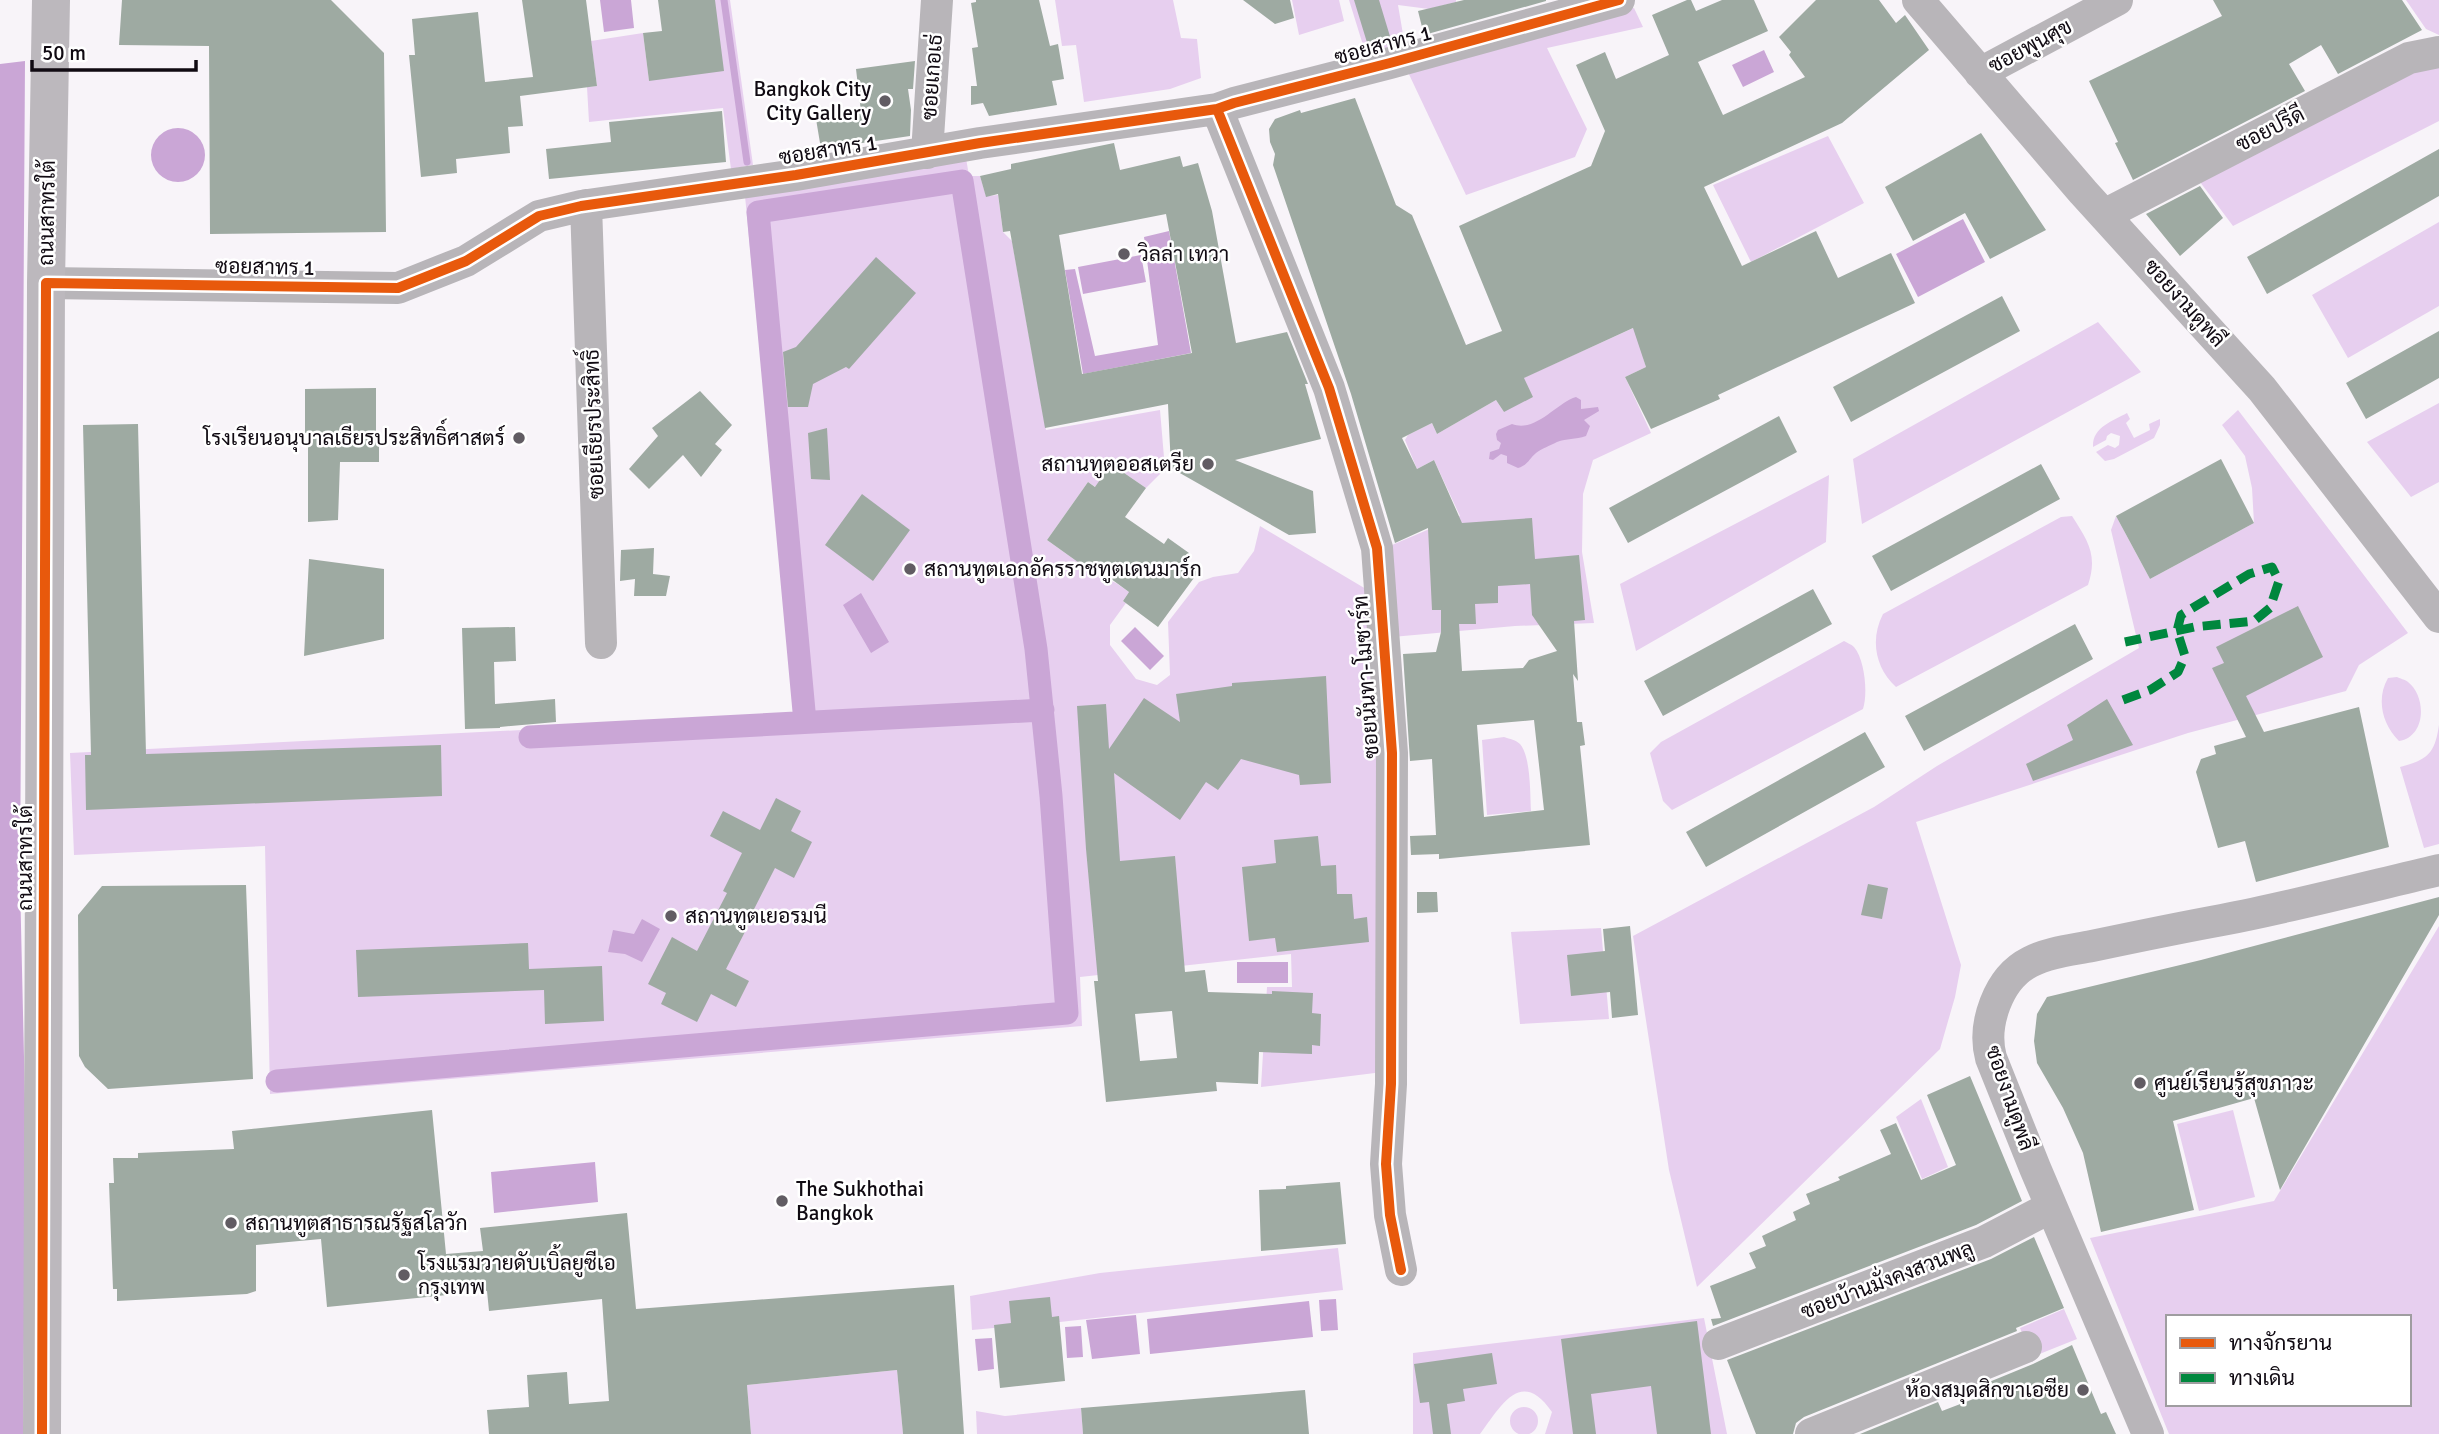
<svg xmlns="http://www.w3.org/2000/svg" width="2439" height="1434" viewBox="0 0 2439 1434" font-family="Signika,Sarabun,sans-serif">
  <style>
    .green { fill: #e7cfef; fill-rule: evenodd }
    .water { fill: #caa6d6 }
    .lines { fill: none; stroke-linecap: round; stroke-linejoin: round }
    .stream { stroke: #caa6d6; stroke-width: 7 }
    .canal { stroke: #caa6d6; stroke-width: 23 }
    .building { fill: #9eaaa2; fill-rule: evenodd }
    .minor { stroke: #b8b5b9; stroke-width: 32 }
    .major { stroke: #bcb8bd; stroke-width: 38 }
    .quiet { stroke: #00873e; stroke-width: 9; stroke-dasharray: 18 9; stroke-linecap: butt }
    .cycleway-casing { stroke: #fff; stroke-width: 15 }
    .cycleway { stroke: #e8590c; stroke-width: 10 }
    .poi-dot { fill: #615c63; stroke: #fff; stroke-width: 2.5 }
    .labels { text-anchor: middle; stroke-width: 5; stroke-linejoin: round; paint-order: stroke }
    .street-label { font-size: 21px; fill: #100a12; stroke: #fff }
    .poi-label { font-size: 21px; fill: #100a12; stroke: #fff; text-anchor: start }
  </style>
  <rect width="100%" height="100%" fill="#f8f4f9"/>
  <path class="green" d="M715,0H730L753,165L731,169L723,108L589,122L587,87L597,86L591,41L643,33L649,81Z
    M1055,0H1173L1181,38L1197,39L1201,78L1170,89L1084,102L1076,45L1062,46Z
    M1292,0H1339L1344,21L1299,35Z
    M1349,0H1456V2L1429,9L1398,5L1405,46L1367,58Z
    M2406,0H2439V35L2426,29Z
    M1634,8L1643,27L1547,48L1587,129L1575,157L1466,195L1406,68Z
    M2439,60V121L2233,226L2197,178Z
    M1828,136L1864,203L1751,262L1713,185Z
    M966,158L969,176H980L986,196L998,195L1003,232L1012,241L1046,430L1160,410L1165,469L1146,488L1111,464L1103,475L1111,481L1103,492L1088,482L1047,540L1089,570L1116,583L1129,592L1123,601L1126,603L1110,625V645L1136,679L1157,685L1170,675L1168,622L1199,582L1213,577L1238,573L1254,551L1260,526L1366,589C1384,749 1386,912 1383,1072L1261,1087L1267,987H1292L1291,954L1080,977L1082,1026L270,1094L265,846L74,855L70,753L795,716L745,196Z
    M2439,222V306L2348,358L2312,295Z
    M2098,322L2141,372L1862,524L1853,459Z
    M1640,325L1651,352L1643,357L1646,367L1625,377L1651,433L1593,460L1583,494L1582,552L1594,623L1515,626L1392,637L1385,548L1460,516L1434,460L1417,469L1405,440L1408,435L1432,423L1437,434L1496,400L1504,412L1523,378Z
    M2439,403V482L2411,497L2367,442Z
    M2238,410L2408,633L2359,665L2346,691L2188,733L1916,822L1961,965L1955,997L1940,1049L1697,1287L1669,1170L1633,936L1874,807L1937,766L2139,648L2111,530L2116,516L2150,579L2254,523L2252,488L2245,456L2222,425Z
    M2127,413L2130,419L2126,423L2134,438L2150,430L2149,424L2160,419V425L2154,438L2114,459L2105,461L2096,452L2108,445L2115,448L2119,445L2120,436L2111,433L2107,436L2106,440L2093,447C2092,427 2113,421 2127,413Z
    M1829,475L1826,542L1636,651L1620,584Z
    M2072,516C2088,541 2098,555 2088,585L1896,687C1875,668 1870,639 1883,614L2061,517Z
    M1844,641C1847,643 1851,644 1854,647C1865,660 1868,694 1863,709L1672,810L1663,801L1650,753L1661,742Z
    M2397,677C2399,678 2406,680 2408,682C2427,697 2426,737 2399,741C2382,724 2376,699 2388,678Z
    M2439,725V844L2424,848L2400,767C2428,760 2435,753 2439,725Z
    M1504,737C1510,739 1516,740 1520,744C1531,757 1530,794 1531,811L1487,815L1482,740Z
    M2439,926V1434H2169L2090,1238L2274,1201ZM2168,1317H2409V1404H2168Z
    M1601,928L1609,1019L1520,1024L1511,932Z
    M1921,1099L1948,1167L1922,1179L1896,1117Z
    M2233,1110L2255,1197L2199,1211L2177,1124Z
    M1338,1248L1343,1290L1060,1322L972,1330L970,1296L1100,1273Z
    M2064,1309L2077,1339L2032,1357L2020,1328Z
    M1704,1318L1727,1434H1545L1552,1412C1521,1367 1501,1406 1480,1434H1413V1353Z
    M897,1370L903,1434H751L747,1385Z
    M1510 1421a14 14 0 1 1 28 0a14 14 0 1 1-28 0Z
    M1081,1408L1083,1434H977L976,1411L1005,1416Z"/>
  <path class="water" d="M600,0H631L634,28L604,32Z
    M1764,50L1774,72L1743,87L1732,65Z
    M25,61L20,882L26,1144L23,1434H0V64Z
    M151 155a27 27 0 1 1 54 0a27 27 0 1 1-54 0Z
    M1963,219L1985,262L1918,297L1896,254Z
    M1169,231L1191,353L1083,374L1065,270L1075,269L1095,356L1158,345L1144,237Z
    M1141,255L1146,282L1083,294L1078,267Z
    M1576,397L1581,400V409L1598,407L1599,411L1584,420L1590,426L1586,436C1575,440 1567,438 1557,442C1551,445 1541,449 1536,453C1529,459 1528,465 1518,468L1507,463V456L1501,454L1493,460L1489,459L1490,452L1499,449L1501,443L1497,440L1496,434L1498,430L1512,424C1536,433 1556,403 1576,397Z
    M861,593L889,642L871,653L843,605Z
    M1135,627L1164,656L1150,670L1121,641Z
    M642,919L660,929L642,962L625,954L608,952L613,930L634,934Z
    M1237,962H1288V983H1237Z
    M595,1162L598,1202L494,1213L491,1172Z
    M1336,1299L1338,1330L1321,1331L1319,1300Z
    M1309,1301L1313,1337L1150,1354L1147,1319Z
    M1136,1315L1140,1354L1092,1359L1086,1320Z
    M1081,1326L1083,1357L1067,1358L1065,1327Z
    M992,1338L994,1369L978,1371L975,1339Z"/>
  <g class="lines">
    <path class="stream" d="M724,0L747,162"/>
    <path class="canal" d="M530,737L1043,710
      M277,1081L1067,1013L1051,796L1036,649L962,181L758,212L805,722"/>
  </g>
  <path class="building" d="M122,0H331L384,53L386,232L210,234L209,46L119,45Z
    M522,0H586L597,86L520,96L523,126L508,127L510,153L456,159L457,173L421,177L409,55H415L412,19L478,12L485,82L533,77Z
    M658,0H715L724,71L649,81L643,33L662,31Z
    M976,0H1039L1050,46L1058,44L1064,79L1052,81L1057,105L989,116L983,103L971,105V86H977L972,48L978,47L971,3L976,2Z
    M1243,0H1290L1294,18L1275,24Z
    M1354,0H1379L1392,43L1369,49Z
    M1464,0H1546V1L1424,35L1418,11Z
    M1687,0H1691L1696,11L1722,0H1754L1768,31L1698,62L1723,115L1805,77L1789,55L1791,52L1779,37L1816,0H1879L1896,23L1905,15L1929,50L1842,123L1704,187L1742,266L1816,231L1838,278L1891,253L1915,303L1718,395L1720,399L1651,429L1625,377L1646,367L1633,328L1524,378L1533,397L1504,412L1496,400L1437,434L1432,423L1402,438L1417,469L1434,460L1462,523L1532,518L1535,559L1579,555L1585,620L1574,621L1578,681L1573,674L1577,722H1582L1585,745L1580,746L1590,845L1439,859V854L1411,855L1410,836L1436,835L1432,759L1410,761L1403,654L1436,652L1441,632V610H1432L1428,528L1395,543L1351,394L1273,165L1275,154L1270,142L1269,129L1275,119L1300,110L1301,113L1355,98L1396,205L1412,215L1466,345L1502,331L1459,226L1591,166L1605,131L1576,65L1605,52L1616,79L1669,55L1652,15ZM1530,584L1532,615L1557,651L1529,660L1523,668L1462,671L1459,624H1476L1475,604L1498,603V586ZM1534,720L1544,810L1484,817L1477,725Z
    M2213,0H2402L2422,30L2338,74L2321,45L2289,64L2305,91L2133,180L2115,143L2118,142L2089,81L2222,16Z
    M915,61L913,89H908L911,110L910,136L821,149L816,119L861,112L856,69Z
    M722,111L726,162L549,179L546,149L611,142L609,122Z
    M1981,133L2046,230L1990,259L1965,213L1913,241L1885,187Z
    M1114,143L1120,170L1180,156L1183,167L1198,163L1212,211L1236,343L1287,332L1308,384H1305L1321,439L1235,460L1313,491L1316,533L1289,535L1171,468L1168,404L1045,428L1010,231L1003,232L998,194L986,197L980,176L1011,169V164ZM1166,214L1192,353L1082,374L1059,235Z
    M2439,149V196L2267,294L2247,257Z
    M2200,186L2223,218L2180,256L2146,214Z
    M876,257L916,293L849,369L846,367L813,384L808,407H788L783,352L796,347Z
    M2002,296L2020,331L1851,422L1833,387Z
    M2439,331V378L2366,419L2346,383Z
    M376,388V437L379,436V462H340L338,520L308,522V433H305V389Z
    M700,391L732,425L715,444L722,450L701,477L683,455L649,489L629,469L658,436L652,428Z
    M1779,416L1797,452L1628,543L1609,508Z
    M138,424L146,754L441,745L442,796L86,810L85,755H91L83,425Z
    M827,428L830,480L811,479L808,433Z
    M2221,459L2254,523L2150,579L2116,516Z
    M1111,464L1146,488L1125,517L1164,544L1168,538L1189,553L1184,560L1199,571L1158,627L1123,601L1129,592L1092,565L1089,570L1047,540L1088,482L1095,487Z
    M2041,464L2060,499L1891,591L1872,556Z
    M862,494L910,530L873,581L825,545Z
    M654,548L653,574L670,576L666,596H634L635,579L620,581L621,550Z
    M309,559L384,569V639L304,656Z
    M1813,589L1832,624L1663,716L1644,681Z
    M2298,606L2323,657L2246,696L2264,732L2359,707L2389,847L2256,882L2245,841L2218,848L2196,772L2201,759L2216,754L2214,746L2246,737L2212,668L2224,663L2216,647Z
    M2075,624L2093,659L1924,751L1905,716Z
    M515,627L516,661L494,662L495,704L555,699L556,722L500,727V728L465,729L462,628Z
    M1326,676L1331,783L1300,785L1299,775L1241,759L1218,790L1206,782L1180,820L1114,773L1120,861L1175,856L1185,972L1205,970L1208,992L1272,994V991L1313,993L1312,1013L1321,1014L1320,1046L1312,1045V1054L1259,1052L1258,1084L1216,1082L1217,1091L1106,1102L1094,981H1098L1086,849L1077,706L1106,704L1109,749L1144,698L1180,722L1176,694L1232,686V683ZM1172,1011L1177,1058L1140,1061L1135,1014Z
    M2107,699L2133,745L2033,781L2026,764L2073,740L2067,725Z
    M1865,732L1885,767L1706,867L1686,832Z
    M776,798L801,811L791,831L812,842L794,878L775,868L749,919L751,920L726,969L749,981L736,1007L711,994L697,1022L661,1004L666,993L648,984L672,937L697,951L727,893L723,891L742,853L710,836L723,811L760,830Z
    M1318,836L1321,866L1336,865L1337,894H1352L1354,919L1367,917L1369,942L1277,952L1275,938L1249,941L1242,867L1276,863L1274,840Z
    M1868,884L1888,888L1882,919L1861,915Z
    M246,885L253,1079L108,1089L85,1067L79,1056L78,915L102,886Z
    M1417,892H1437L1438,912L1417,913Z
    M2439,897V915L2280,1190L2254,1098L2173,1121L2194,1210L2101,1232L2083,1153L2063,1108L2037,1063L2034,1041L2037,1014L2047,997L2201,960Z
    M1630,926L1638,1015L1612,1018L1610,992L1571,996L1567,955L1605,951L1603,929Z
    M528,943L529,969L602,966L604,1021L545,1024L544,990L358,997L356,950Z
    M1970,1076L2022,1201L1976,1225L1713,1326L1711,1319L1721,1318L1710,1286L1756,1268L1749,1253L1766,1246L1762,1236L1796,1220L1793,1212L1810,1204L1806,1194L1840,1180L1838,1177L1891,1154L1880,1130L1896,1123L1921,1180L1956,1165L1927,1095Z
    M432,1110L446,1254L483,1251L480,1228L627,1213L636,1309L954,1285L964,1434H903L897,1370L747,1385L751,1434H489L487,1410L529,1407L527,1375L567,1372L569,1404L609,1401L602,1299L489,1311L487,1291L327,1307L321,1239L256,1245V1291L247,1294L117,1301V1289H113L109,1183H114L113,1158H138V1153L234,1149L232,1131Z
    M1340,1182L1346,1244L1261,1251L1259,1190L1286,1189V1186Z
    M2034,1237L2064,1308L2016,1328L2017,1331L1804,1417L1796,1423L1793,1434H1756L1727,1360L1991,1259Z
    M1050,1297L1052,1317L1059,1316L1065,1381L1000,1388L994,1325L1011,1323L1009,1301Z
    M1697,1321L1711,1434H1657L1651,1386L1591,1394L1596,1434H1573L1561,1339Z
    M2072,1345L2101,1414L2106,1412L2116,1434H1860L1938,1402L1942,1411L1976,1398L1972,1389L2033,1364Z
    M1492,1353L1497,1384L1463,1389L1465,1401L1447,1404L1451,1434H1433L1429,1402L1420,1403L1414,1364Z
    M1305,1390L1309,1434H1083L1081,1408Z"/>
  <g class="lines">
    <path class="minor" d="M1918,0L2083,192L2262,389L2439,617
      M1980,73L2117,0
      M1217,109L1329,388L1377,548L1392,753L1391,1084L1386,1164L1390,1215L1401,1270
      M927,153L937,0
      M586,205L601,643
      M2104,215L2409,58L2439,52
      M46,283L398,288L466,261L539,216L581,206L796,175L980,143L1217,109L1234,103L1390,63L1619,0
      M1718,1344L1984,1242L2051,1207
      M1811,1434L2026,1347
      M2148,1434L2035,1168L1991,1058C1982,1025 1998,978 2030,962C2049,952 2072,950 2092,946C2135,937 2178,928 2222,920C2295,906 2367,887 2439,870"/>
    <path class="major" d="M42,1434L46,283L51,0"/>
    <path class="quiet" d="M2123,700L2150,690L2178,672L2185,656L2177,631L2181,615L2249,574L2272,567L2279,581L2270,608L2254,621L2194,627L2125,642"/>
    <defs>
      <path id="cycleway" d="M1217,109L1329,388L1377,548L1392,753L1391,1084L1386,1164L1390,1215L1401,1270
        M42,1434L46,283L398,288L466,261L539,216L581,206L796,175L980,143L1217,109L1234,103L1390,63L1619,0"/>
    </defs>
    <use href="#cycleway" class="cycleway-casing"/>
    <use href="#cycleway" class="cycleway"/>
  </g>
  <g class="poi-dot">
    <circle cx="885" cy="101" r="7"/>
    <circle cx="1124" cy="254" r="7"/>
    <circle cx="519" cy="438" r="7"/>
    <circle cx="1208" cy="464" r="7"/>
    <circle cx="910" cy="569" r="7"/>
    <circle cx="671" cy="916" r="7"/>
    <circle cx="2140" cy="1083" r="7"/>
    <circle cx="782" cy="1201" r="7"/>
    <circle cx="231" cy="1223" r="7"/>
    <circle cx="404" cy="1275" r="7"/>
    <circle cx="2083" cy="1390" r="7"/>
  </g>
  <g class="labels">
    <g class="street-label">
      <text transform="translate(1383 45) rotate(-15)" y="7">ซอยสาทร 1</text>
      <text transform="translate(2030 46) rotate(-28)" y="7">ซอยพูนศุข</text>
      <text transform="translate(932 77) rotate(-86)" y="7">ซอยเกอเธ่</text>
      <text transform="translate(2270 129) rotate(-27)" y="7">ซอยปรีดี</text>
      <text transform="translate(828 150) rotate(-9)" y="7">ซอยสาทร 1</text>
      <text transform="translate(47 213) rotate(-89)" y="7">ถนนสาทรใต้</text>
      <text transform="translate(265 267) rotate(1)" y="7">ซอยสาทร 1</text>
      <text transform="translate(2185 303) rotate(48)" y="7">ซอยงามดูพลี</text>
      <text transform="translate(594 424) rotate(-92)" y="7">ซอยเธียรประสิทธิ์</text>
      <text transform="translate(1366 677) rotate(-94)" y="7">ซอยนันทา-โมซาร์ท</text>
      <text transform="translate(25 858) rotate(-90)" y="7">ถนนสาทรใต้</text>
      <text transform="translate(2010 1098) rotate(71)" y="7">ซอยงามดูพลี</text>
      <text transform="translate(1887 1280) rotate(-21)" y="7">ซอยบ้านมั่งคงสวนพลู</text>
    </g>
    <g class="poi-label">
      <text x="871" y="96" text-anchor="end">Bangkok City<tspan x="871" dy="24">City Gallery</tspan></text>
      <text x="1138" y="261">วิลล่า เทวา</text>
      <text x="505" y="445" text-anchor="end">โรงเรียนอนุบาลเธียรประสิทธิ์ศาสตร์</text>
      <text x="1194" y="471" text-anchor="end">สถานทูตออสเตรีย</text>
      <text x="924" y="576">สถานทูตเอกอัครราชทูตเดนมาร์ก</text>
      <text x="685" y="923">สถานทูตเยอรมนี</text>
      <text x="2154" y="1090">ศูนย์เรียนรู้สุขภาวะ</text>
      <text x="796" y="1196">The Sukhothai<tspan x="796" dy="24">Bangkok</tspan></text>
      <text x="245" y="1230">สถานทูตสาธารณรัฐสโลวัก</text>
      <text x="418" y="1270">โรงแรมวายดับเบิ้ลยูซีเอ<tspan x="418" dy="24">กรุงเทพ</tspan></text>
      <text x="2069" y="1397" text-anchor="end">ห้องสมุดสิกขาเอซีย</text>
    </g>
  </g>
  <rect x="2166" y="1315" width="245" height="91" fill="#ffffff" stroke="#9f9da0" stroke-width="2"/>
  <rect x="2180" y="1338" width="35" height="10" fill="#e8590c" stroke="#9f9da0" stroke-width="2"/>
  <text x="2229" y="1350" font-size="21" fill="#100a12">ทางจักรยาน</text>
  <rect x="2180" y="1373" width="35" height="10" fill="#00873e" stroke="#9f9da0" stroke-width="2"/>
  <text x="2229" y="1385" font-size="21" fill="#100a12">ทางเดิน</text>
  <path d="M32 60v10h164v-10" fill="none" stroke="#100a12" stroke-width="3.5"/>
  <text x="42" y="60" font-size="21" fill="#100a12" stroke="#ffffff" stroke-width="5" paint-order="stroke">50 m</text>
</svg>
